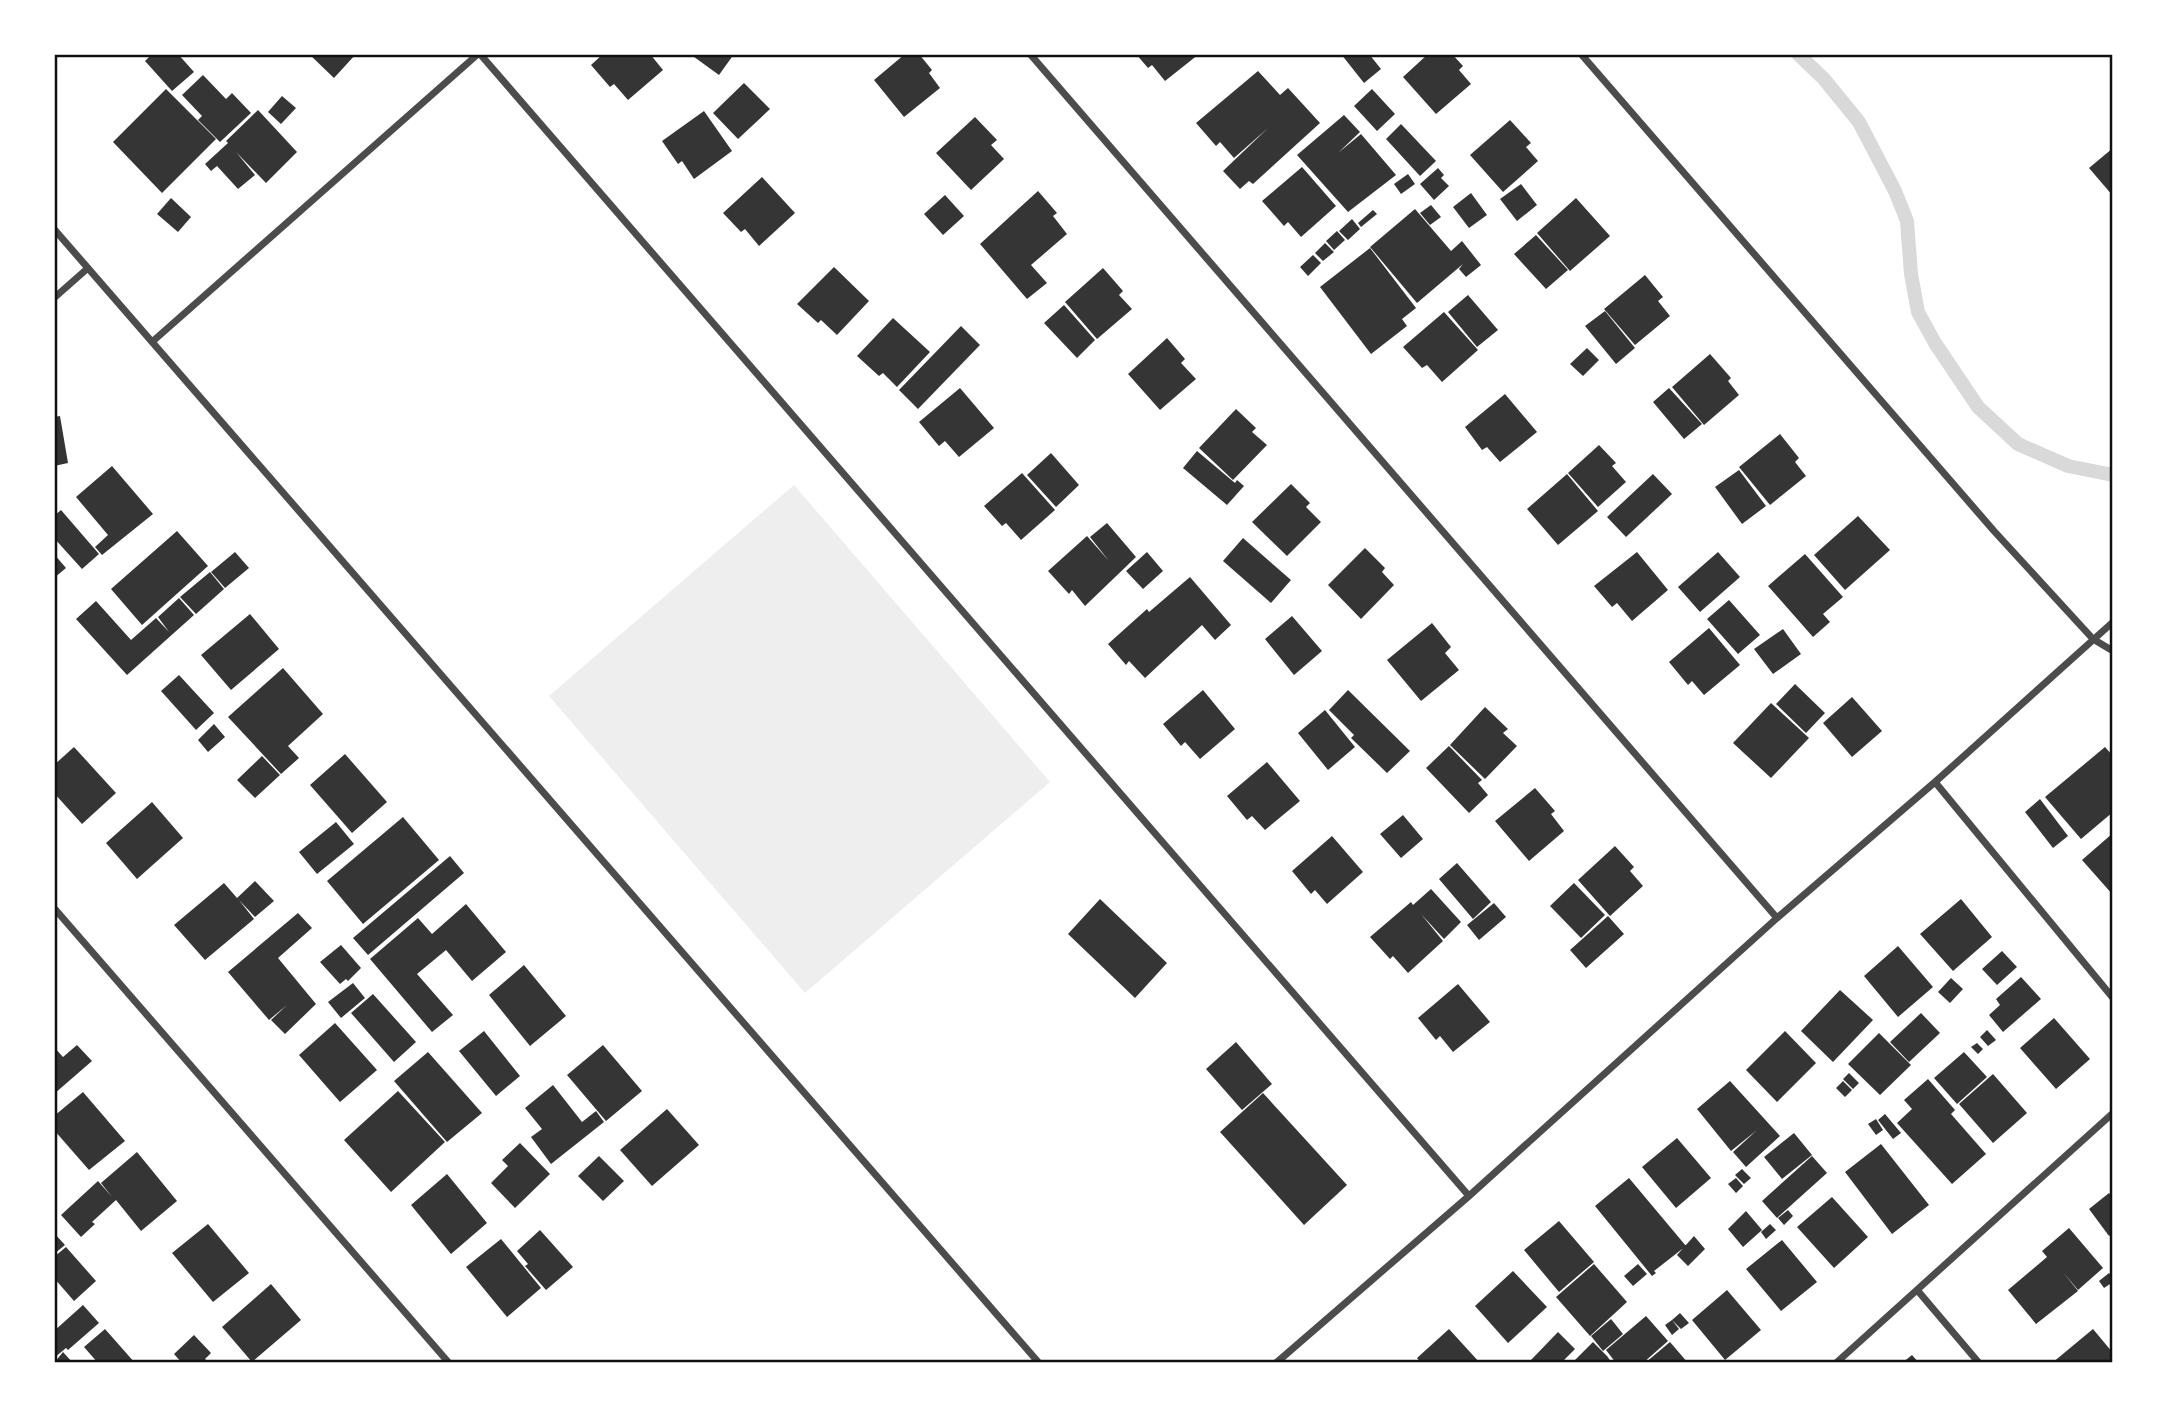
<svg xmlns="http://www.w3.org/2000/svg" width="2167" height="1417" viewBox="0 0 2167 1417" font-family="Lato,sans-serif">
  <style>
    .green { fill: #eee }
    .lines { fill: none; stroke-linecap: round; stroke-linejoin: round }
    .stream { stroke: #d9d9d9; stroke-width: 14 }
    .building { fill: #353535 }
    .minor { stroke: #4c4c4c; stroke-width: 7 }
    .neatline { fill: none; stroke: #111; stroke-width: 2.5 }
  </style>
  <rect width="100%" height="100%" fill="#fff"/>
  <path class="green" d="M794,485L1050,782L805,993L549,696Z"/>
  <g class="lines">
    <path class="stream" d="M1798,54L1824,79L1859,122L1895,191L1907,221L1911,274L1918,312L1935,343L1978,407L2018,444L2068,466L2113,475"/>
  </g>
  <path class="building" d="M152,54H178L194,72L172,91L145,61Z
    M309,54H356L334,78Z
    M603,54H650L663,70L628,100L614,84L610,87L591,65Z
    M690,54H734L719,75Z
    M905,54H919L932,70L929,73L940,88L904,117L874,80Z
    M1136,54H1199L1165,81L1152,65L1148,68Z
    M1341,54H1369L1381,69L1364,83Z
    M1428,54H1452L1463,66L1459,70L1471,84L1436,114L1403,77Z
    M1258,71L1280,95L1288,88L1320,123L1253,184L1249,181L1240,189L1223,171L1268,128L1234,158L1220,142L1216,146L1196,123Z
    M203,75L226,99L232,93L251,113L220,142L198,120L202,116L182,95Z
    M744,83L770,109L738,139L713,113Z
    M166,89L216,139L162,193L113,142Z
    M1372,89L1395,114L1377,131L1354,106Z
    M282,96L296,108L281,124L268,112Z
    M258,110L297,152L266,183L236,152L255,175L238,189L217,166L211,171L205,164L228,143L226,141Z
    M704,111L732,151L694,179L682,161L678,164L662,141Z
    M1344,115L1360,132L1338,153L1361,134L1396,175L1348,212L1297,155Z
    M975,117L997,140L991,145L1004,159L971,190L936,153Z
    M1510,120L1531,143L1526,147L1538,161L1503,192L1470,155Z
    M1401,124L1436,161L1420,176L1386,139Z
    M2113,148V196L2089,168Z
    M1302,167L1336,206L1301,237L1288,222L1284,226L1262,201Z
    M1438,168L1444,175L1441,178L1449,186L1434,200L1420,184Z
    M1408,174L1415,184L1401,194L1394,184Z
    M762,177L795,213L759,246L745,229L741,232L723,213Z
    M1521,184L1537,205L1517,221L1500,199Z
    M1038,191L1057,213L1053,216L1067,234L1031,265L1047,283L1027,299L980,244Z
    M1471,193L1487,215L1469,228L1453,207Z
    M945,195L964,216L943,235L924,214Z
    M171,198L191,217L178,232L157,214Z
    M1576,198L1610,236L1570,271L1537,233Z
    M1431,205L1441,217L1430,225L1420,213Z
    M1415,209L1451,251L1462,241L1481,265L1466,277L1459,269L1463,264L1417,303L1370,247Z
    M1373,210L1377,214L1361,227L1358,223Z
    M1352,219L1360,229L1348,240L1339,231Z
    M1337,231L1345,240L1334,250L1326,241Z
    M1536,235L1568,270L1546,289L1514,254Z
    M1325,243L1334,252L1323,261L1315,253Z
    M1370,248L1416,308L1402,319L1407,326L1371,354L1320,287Z
    M1313,255L1321,263L1308,276L1300,267Z
    M834,267L869,301L837,335L821,320L818,323L797,304Z
    M1103,268L1123,291L1119,295L1132,309L1097,339L1065,302Z
    M1645,275L1663,297L1658,301L1670,316L1635,345L1604,309Z
    M1468,295L1498,330L1477,347L1448,312Z
    M1064,305L1095,340L1077,358L1044,323Z
    M1605,311L1635,348L1616,364L1585,326Z
    M1444,312L1478,350L1442,382L1427,365L1422,368L1403,347Z
    M893,318L930,352L897,387L883,373L879,376L857,356Z
    M961,326L980,345L918,409L899,390Z
    M1167,338L1185,359L1181,363L1196,379L1160,410L1128,374Z
    M1587,348L1599,360L1583,376L1570,364Z
    M1710,354L1731,378L1728,381L1739,395L1704,425L1672,387Z
    M960,388L994,428L959,457L945,441L939,446L919,422Z
    M1669,388L1702,424L1684,439L1653,402Z
    M1505,394L1537,432L1500,462L1487,447L1482,450L1465,427Z
    M1236,409L1256,428L1252,432L1267,445L1233,480L1199,448Z
    M60,416L68,463L54,466V417Z
    M1780,434L1799,458L1795,462L1806,476L1770,505L1739,467Z
    M1599,445L1616,463L1612,466L1626,482L1598,507L1568,473Z
    M1197,451L1235,483L1237,480L1244,486L1227,505L1183,468Z
    M1051,453L1079,485L1056,507L1027,475Z
    M112,466L153,514L102,555L95,547L108,535L76,497Z
    M1739,470L1766,506L1742,524L1715,487Z
    M1022,473L1055,510L1021,540L1006,523L1002,526L984,506Z
    M1567,474L1598,511L1558,545L1527,509Z
    M1653,474L1672,494L1626,537L1607,517Z
    M1291,484L1310,503L1306,507L1321,522L1287,556L1252,522Z
    M61,510L99,554L82,569L54,538V516Z
    M1858,516L1890,550L1845,590L1814,555Z
    M1107,523L1136,557L1085,606L1072,590L1069,594L1048,571L1087,536L1109,561L1090,537Z
    M177,531L208,566L142,625L111,589Z
    M1243,538L1291,580L1271,603L1223,561Z
    M1365,548L1385,568L1382,572L1394,585L1361,619L1328,585Z
    M235,552L249,568L225,588L211,572Z
    M1147,552L1163,571L1143,589L1126,571Z
    M1637,552L1668,590L1632,621L1617,603L1612,607L1594,586Z
    M1718,552L1740,577L1700,612L1678,587Z
    M54,554L66,568L54,578Z
    M1805,554L1843,597L1823,614L1830,622L1813,637L1768,586Z
    M210,572L224,589L196,614L180,597Z
    M1190,577L1231,625L1215,640L1202,625L1145,678L1129,661L1126,665L1108,644L1147,609L1149,612Z
    M179,598L194,615L127,675L76,619L96,601L131,640L156,618L169,632L158,617Z
    M1729,600L1760,635L1738,654L1707,619Z
    M250,614L279,649L231,690L201,655Z
    M1292,616L1322,651L1294,675L1265,639Z
    M1432,623L1451,647L1445,653L1459,670L1421,701L1387,660Z
    M1709,628L1740,665L1704,695L1692,681L1688,685L1669,662Z
    M1783,629L1801,654L1773,674L1754,649Z
    M283,668L323,714L288,746L299,758L281,774L228,717Z
    M179,675L214,713L196,730L161,691Z
    M1795,684L1825,713L1806,733L1776,704Z
    M1203,690L1235,729L1200,759L1185,742L1181,746L1163,724Z
    M1348,690L1410,751L1387,773L1351,738L1354,735L1329,710Z
    M1852,697L1882,731L1852,757L1823,723Z
    M1771,703L1809,738L1771,778L1733,743Z
    M1485,707L1508,729L1503,733L1517,746L1485,779L1450,745Z
    M1325,710L1355,747L1328,770L1298,733Z
    M214,724L225,737L208,752L198,740Z
    M1449,746L1482,780L1478,783L1488,795L1469,813L1426,768Z
    M74,747L116,793L82,824L54,793V765Z
    M2105,747L2113,756V812L2081,839L2045,797Z
    M345,754L387,802L352,833L310,785Z
    M262,756L280,775L255,798L237,780Z
    M1267,762L1300,801L1265,830L1252,816L1247,820L1227,796Z
    M1535,788L1555,811L1551,814L1564,831L1529,861L1495,821Z
    M2040,799L2068,836L2053,848L2025,812Z
    M152,802L183,838L137,879L106,843Z
    M1403,815L1423,839L1401,858L1380,834Z
    M403,817L439,860L363,924L327,881Z
    M336,822L354,844L317,874L299,852Z
    M2113,833V895L2082,860Z
    M1332,836L1363,872L1327,904L1315,890L1311,894L1292,871Z
    M1615,846L1634,867L1630,871L1643,886L1610,916L1578,880Z
    M450,856L464,873L368,955L353,938Z
    M1457,863L1491,902L1473,919L1439,879Z
    M255,881L274,901L255,917L239,900L254,919L205,960L174,925L224,883L237,898Z
    M1574,883L1605,915L1581,938L1550,906Z
    M1431,889L1461,922L1444,939L1421,914L1443,941L1408,973L1393,956L1390,959L1370,937L1411,902L1413,905Z
    M1100,899L1167,963L1135,998L1068,934Z
    M1961,899L1992,937L1953,971L1920,934Z
    M1494,903L1506,917L1479,940L1467,925Z
    M466,904L506,952L472,981L446,950L417,974L453,1015L432,1032L370,959L418,918L432,934Z
    M298,913L312,928L278,958L316,1004L285,1034L271,1020L287,1005L269,1020L228,972Z
    M1608,916L1624,934L1586,968L1570,950Z
    M341,945L361,968L348,981L346,979L340,984L320,962Z
    M1898,946L1933,987L1898,1017L1864,976Z
    M2002,951L2017,967L1997,985L1982,969Z
    M524,965L566,1016L530,1046L489,995Z
    M2021,977L2041,999L2003,1032L1989,1015L2000,1005L1996,999Z
    M1951,978L1963,989L1950,1003L1938,992Z
    M353,983L365,998L341,1018L328,1002Z
    M1458,984L1490,1022L1453,1052L1440,1036L1436,1040L1418,1018Z
    M1840,990L1873,1020L1833,1062L1801,1031Z
    M373,994L416,1042L394,1062L351,1013Z
    M1921,1013L1940,1033L1909,1062L1890,1042Z
    M2054,1018L2090,1059L2056,1089L2020,1048Z
    M335,1023L377,1070L340,1102L299,1055Z
    M1987,1030L1996,1040L1988,1046L1980,1037Z
    M484,1031L520,1076L496,1096L459,1051Z
    M1785,1031L1816,1063L1777,1102L1746,1070Z
    M1879,1033L1911,1065L1880,1095L1848,1064Z
    M1236,1042L1272,1084L1242,1110L1206,1069Z
    M1977,1043L1983,1049L1978,1054L1971,1047Z
    M77,1045L92,1061L54,1094V1047L63,1057Z
    M603,1045L642,1091L606,1121L567,1075Z
    M428,1052L482,1113L447,1142L394,1081Z
    M1964,1052L1987,1077L1957,1104L1934,1078Z
    M1849,1073L1859,1083L1853,1089L1843,1079Z
    M1993,1074L2027,1113L1993,1143L1959,1104Z
    M1928,1079L1955,1110L1951,1114L1986,1154L1952,1184L1897,1123L1912,1109L1904,1100Z
    M1730,1081L1780,1136L1746,1167L1733,1152L1757,1130L1731,1151L1697,1109Z
    M1843,1081L1852,1090L1845,1097L1836,1088Z
    M553,1085L582,1122L596,1111L604,1122L551,1164L531,1137L542,1129L525,1108Z
    M398,1091L445,1142L391,1192L344,1140Z
    M83,1092L125,1141L89,1170L54,1130V1116Z
    M1263,1093L1347,1185L1304,1225L1220,1132Z
    M667,1109L699,1145L652,1186L620,1150Z
    M1885,1114L1901,1133L1893,1139L1878,1120Z
    M1876,1119L1883,1130L1876,1135L1868,1124Z
    M1794,1133L1812,1155L1782,1179L1764,1157Z
    M1677,1138L1711,1178L1676,1208L1642,1167Z
    M520,1143L550,1174L515,1208L491,1183L508,1166L502,1160Z
    M1881,1144L1929,1205L1892,1234L1845,1172Z
    M137,1152L177,1201L141,1231L116,1200L92,1222L95,1224L81,1237L61,1215L98,1181L112,1197L101,1183Z
    M599,1156L624,1181L603,1201L578,1176Z
    M1812,1156L1827,1173L1777,1218L1762,1201Z
    M1742,1169L1751,1178L1744,1184L1735,1175Z
    M447,1174L487,1223L451,1254L411,1205Z
    M1629,1178L1686,1246L1654,1271L1656,1273L1652,1276L1595,1206Z
    M1736,1178L1743,1186L1736,1193L1728,1184Z
    M2109,1193L2113,1199V1233L2109,1236L2089,1209Z
    M1832,1197L1868,1237L1834,1268L1797,1227Z
    M1788,1210L1793,1216L1784,1225L1778,1218Z
    M1746,1211L1762,1230L1743,1247L1728,1229Z
    M1559,1221L1594,1262L1559,1292L1524,1250Z
    M208,1224L249,1273L213,1302L172,1253Z
    M1770,1224L1776,1230L1766,1239L1761,1232Z
    M2069,1228L2103,1268L2078,1290L2063,1272L2078,1291L2036,1324L2008,1290L2047,1257L2042,1251Z
    M540,1230L573,1267L546,1290L525,1266L528,1264L517,1251Z
    M54,1233L65,1245L54,1254Z
    M1694,1236L1705,1249L1688,1266L1677,1255Z
    M501,1239L541,1288L507,1317L466,1267Z
    M1782,1240L1817,1282L1781,1311L1746,1269Z
    M66,1247L96,1281L74,1301L54,1278V1257Z
    M1594,1264L1627,1302L1590,1336L1556,1297Z
    M1638,1264L1647,1274L1633,1286L1624,1276Z
    M1513,1271L1547,1307L1508,1343L1475,1306Z
    M2109,1273L2113,1278V1282L2104,1288L2099,1281Z
    M271,1284L301,1320L252,1362L222,1327Z
    M1727,1290L1761,1330L1725,1360L1692,1320Z
    M83,1305L99,1323L68,1350L66,1348L54,1358V1331Z
    M1680,1313L1689,1323L1681,1329L1672,1320Z
    M1646,1316L1668,1341L1643,1363H1616L1606,1350Z
    M1611,1319L1623,1334L1603,1351L1591,1336Z
    M1672,1320L1679,1329L1672,1335L1665,1325Z
    M105,1329L135,1363H98L84,1347Z
    M1449,1329L1480,1363H1421L1417,1358Z
    M2093,1329L2113,1353V1363H2052Z
    M1558,1332L1575,1349L1561,1363H1533L1531,1360Z
    M194,1335L211,1353L205,1359L209,1363H182L174,1354Z
    M1593,1342L1607,1356L1612,1363H1578L1575,1360Z
    M1670,1342L1688,1363H1645Z
    M63,1352L73,1363H54Z
    M1912,1355L1919,1363H1902Z"/>
  <g class="lines">
    <path class="minor" d="M480,54L1469,1196
      M1030,54L1777,918
      M1581,54L1994,531L2093,639L2113,651
      M54,229L1039,1363
      M54,298L88,268
      M152,342L478,54
      M1935,782L2113,998
      M54,908L449,1363
      M1918,1291L1979,1363
      M1276,1363L1469,1196L1777,918L1935,782L2113,622
      M1836,1363L2113,1113"/>
  </g>
  <rect width="2167" height="1417" fill="none" stroke="#ffffff" stroke-width="112"/>
  <rect x="56" y="56" width="2055" height="1305" class="neatline"/>
</svg>
